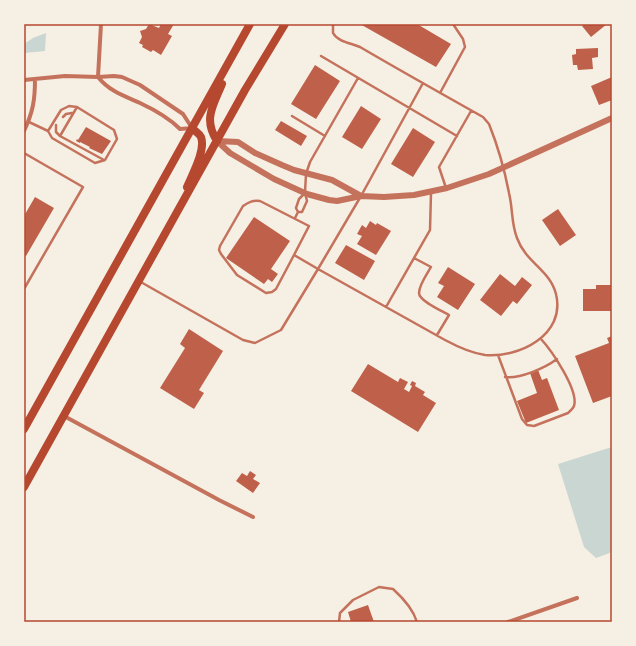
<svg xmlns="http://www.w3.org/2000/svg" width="636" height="646" viewBox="0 0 636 646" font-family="'Roboto Serif',serif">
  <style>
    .water { fill: #c9d6d2 }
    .building { fill: #bf614a }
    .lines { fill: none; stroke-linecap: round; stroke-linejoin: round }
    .service { stroke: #c5725c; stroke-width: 2.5 }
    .minor { stroke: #c5725c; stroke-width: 4 }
    .tertiary { stroke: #c5725c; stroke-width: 6 }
    .trunk { stroke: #b5482f; stroke-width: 8 }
    .neatline { fill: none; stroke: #b5482f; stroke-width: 1.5 }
  </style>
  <rect width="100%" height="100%" fill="#f6efe4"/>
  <path class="water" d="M46,33L45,51L24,53V44L33,38Z
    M612,447V552L596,558L584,547L558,464Z"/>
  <path class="building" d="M149,24L159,28L161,24H174L168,34L172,36L161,55L153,50L151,52L142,47L143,45L139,43L142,37L140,31L146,29Z
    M360,24H417L451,44L436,67Z
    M585,24H607L591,37L582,26Z
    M598,48V57L592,58L593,69L578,70L577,65H573L572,55L576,54V49Z
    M315,65L340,81L316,119L291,104Z
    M612,77V100L599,105L591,86Z
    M361,106L381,119L362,149L342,137Z
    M281,121L307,136L301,146L275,130Z
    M86,127L111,141L102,154L89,148L90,147L80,142V143L76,141L77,139L78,140Z
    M413,128L435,142L413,177L391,164Z
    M35,197L54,208L26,256L24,255V216Z
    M558,209L576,235L560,246L542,220Z
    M254,217L290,241L271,269L278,274L272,282L268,279L264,284L226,258Z
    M370,221L376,225L377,223L391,231L376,255L357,244L362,236L357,234L362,225L366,228Z
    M346,245L375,261L364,280L335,263Z
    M448,267L475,284L458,310L437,297L444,286L438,283Z
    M500,274L515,286L522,277L532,285L517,304L513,301L501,316L480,300Z
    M596,285H611V311H583V289H596Z
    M189,329L223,351L199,390L204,393L194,409L160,388L185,348L180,344Z
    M612,336V396L593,403L575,356L609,343L607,338Z
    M368,364L398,382L400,378L408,382L404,389L409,392L412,386L410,385L412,381L416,383L415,386L425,392L423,395L436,403L418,432L351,391Z
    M538,370L542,380L547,378L559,410L526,423L517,401L537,393L530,373Z
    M250,471L256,475L253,479L260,483L253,493L236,481L242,473L247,476Z
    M368,605L374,622H351L348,612Z"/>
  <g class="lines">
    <path class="service" d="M333,24V33C338,42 351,43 360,47C401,71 442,94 483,117L489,124C497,144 505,172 509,193C513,209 511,223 517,238C526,263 550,270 556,294C566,335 519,358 485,355C471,353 458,347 445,340L318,269L361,196L423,83
      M321,56L457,136
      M440,93L465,47L463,39L453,24
      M77,107L60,136L104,160
      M292,116L325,136
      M63,117L66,114L72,113
      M29,122L48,131L52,138L95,163L105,160L117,139L114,130L77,107L69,106L61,110L48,131
      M56,125V132L60,136
      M24,153L83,187L24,289
      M446,188L439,167L471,111
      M305,192L306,174L310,162L358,78
      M295,218L298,212H302L307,201L305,193L299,199L296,208L298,212
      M414,258L431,267C427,274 419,285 419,293C419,301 442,311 449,315L437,335
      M139,281L243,340L255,343L281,330L318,269L294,255L309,226L260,201C253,200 249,202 243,206L220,246L219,250L221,254L237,275L266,293L272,292L276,289L294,255
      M386,307L430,230L431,193
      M498,355L522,419L527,425L534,426L568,413C570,411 573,409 574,406C579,390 551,350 541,339
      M505,377C520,379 545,368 557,359
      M339,622L340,613L353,600L379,587L393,589C403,598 413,609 417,622"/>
    <path class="minor" d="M98,77L101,24
      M24,80L65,76L98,77L114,76L122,77L140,85L183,114L192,128L180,129C169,118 155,110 140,103C124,96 109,91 98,77
      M24,131C33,112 35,100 35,79
      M64,416L219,500L253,517
      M508,622L577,598"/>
    <path class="tertiary" d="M217,141L230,153L274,179L307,194L329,200L337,201L361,196L384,197L414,195L447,188L489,174L612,118
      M217,141L238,142L255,153L282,165L294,170L332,180L361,196"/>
    <path class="trunk" d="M217,141C203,119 213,106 222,84
      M187,187C192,175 206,150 201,137C199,133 195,131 192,128
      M24,429L250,24
      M24,487L245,90L285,24"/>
  </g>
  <rect width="636" height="646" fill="none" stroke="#f6efe4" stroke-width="50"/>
  <rect x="25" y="25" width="586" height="596" class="neatline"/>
</svg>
